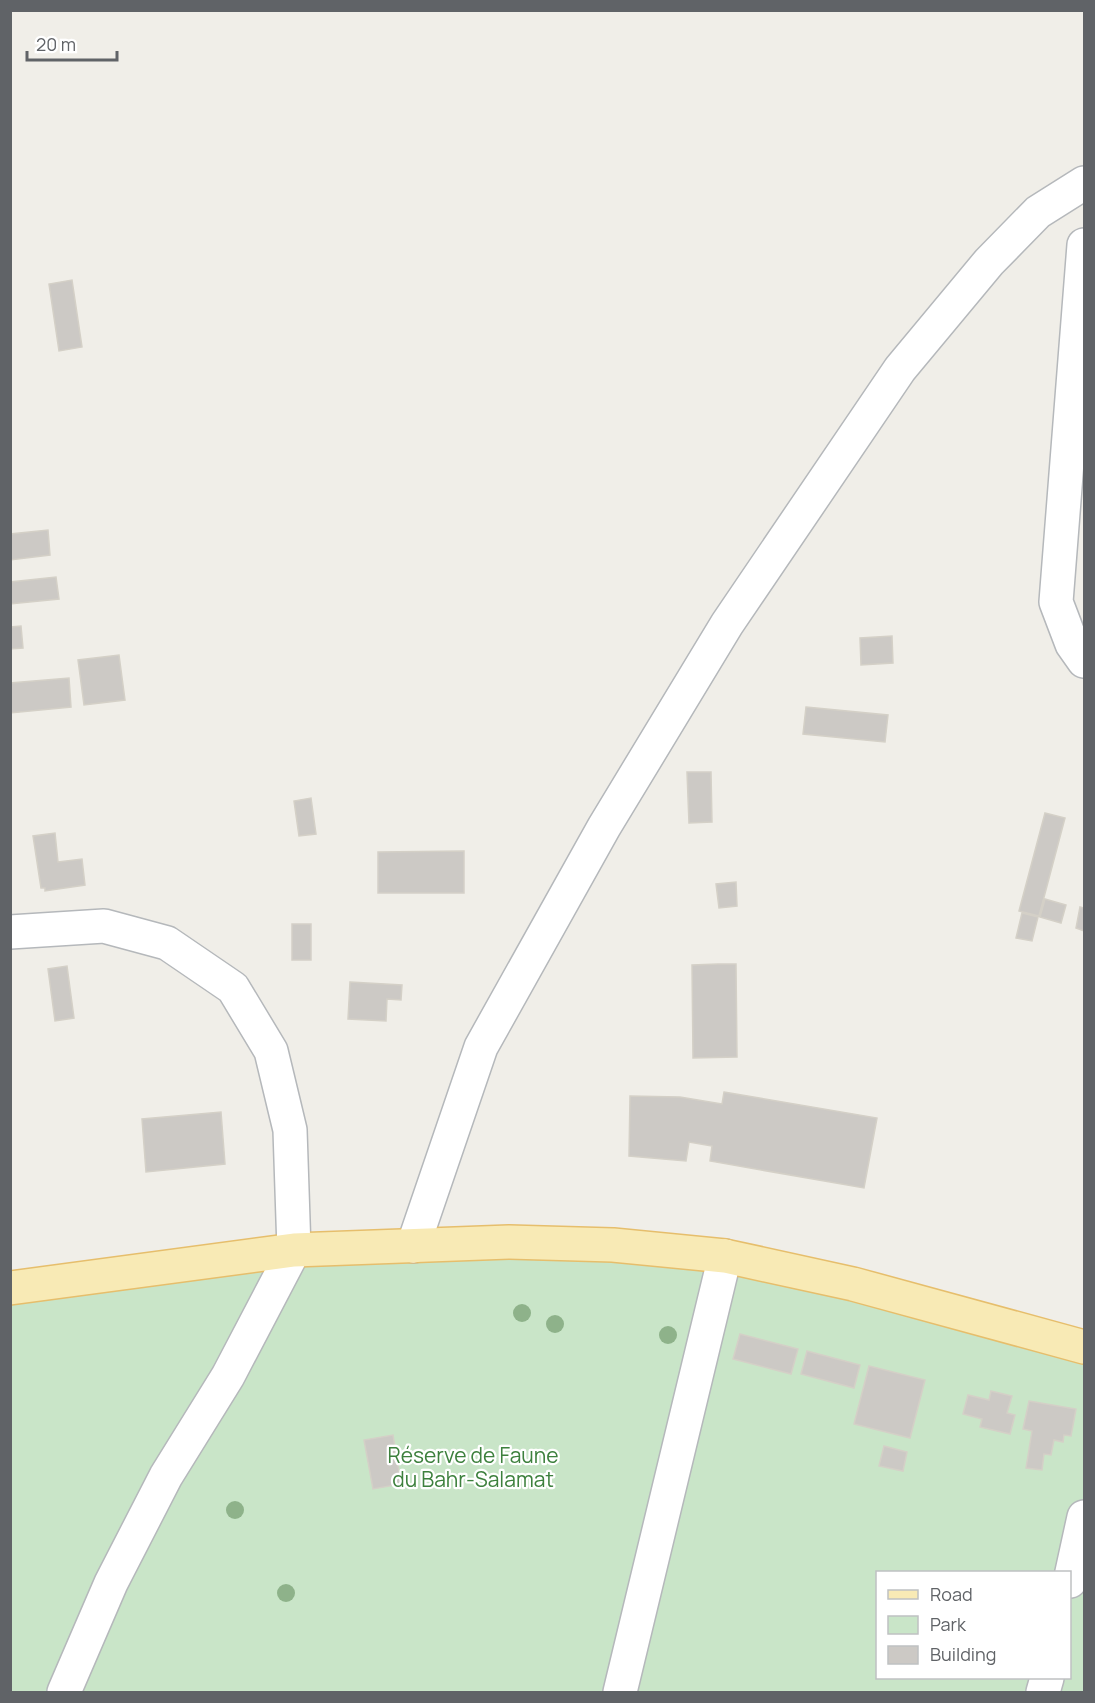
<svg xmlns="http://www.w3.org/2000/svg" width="1095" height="1703" viewBox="0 0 1095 1703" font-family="Manrope,sans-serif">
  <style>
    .green { fill: #c9e5c8; fill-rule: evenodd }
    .building { fill: #ccc9c5; stroke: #d4d0c7; stroke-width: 1.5 }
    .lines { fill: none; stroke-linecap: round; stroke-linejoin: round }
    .minor-casing { stroke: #b5b8bb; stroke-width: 36 }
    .major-casing { stroke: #e6be6c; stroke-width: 36 }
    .minor { stroke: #fff; stroke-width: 33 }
    .major { stroke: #f8eab5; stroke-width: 33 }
    .tree { fill: #8eb28a }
    .labels { text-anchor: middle; stroke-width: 4.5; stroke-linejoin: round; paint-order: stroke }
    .park-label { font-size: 21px; fill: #3d803d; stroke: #fff }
  </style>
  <rect width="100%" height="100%" fill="#f0eee8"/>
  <path class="green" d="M613,1245L1084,1347V1692H11L10,1288L294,1250ZM878,1572H1070V1678H878Z"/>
  <path class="building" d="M72,280L82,347L59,351L49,284Z
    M48,530L50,555L10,560V534Z
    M56,577L59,599L10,604V582Z
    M21,626L23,648L10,649V627Z
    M892,636L893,663L861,665L860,638Z
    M119,655L125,700L84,705L78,660Z
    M69,678L71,707L10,713V683Z
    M806,707L888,715L885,742L803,734Z
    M687,772H711L712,822L689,823Z
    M311,798L316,834L299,836L294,801Z
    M1045,813L1065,818L1039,916L1019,911Z
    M55,833L58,862L82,859L85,885L45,891V888H41L33,836Z
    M464,851V893H378V852Z
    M736,882L737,906L719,908L716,884Z
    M1045,899L1066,905L1061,923L1040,917Z
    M1080,907L1084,908V931L1076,928Z
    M1022,913L1038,917L1032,941L1016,938Z
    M292,924H311V960H292Z
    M718,964H736L737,1057L693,1058L692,965Z
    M67,966L74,1018L55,1021L48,969Z
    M350,982L402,985L401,1000L387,999L386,1021L348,1019Z
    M724,1092L877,1118L864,1188L710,1161L712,1146L689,1142L686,1161L629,1156L630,1096L680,1097L722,1104Z
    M221,1112L225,1164L146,1172L142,1119Z
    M740,1334L798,1349L791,1374L733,1359Z
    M807,1351L860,1365L854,1388L801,1374Z
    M869,1366L925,1380L910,1438L854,1424Z
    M991,1391L1012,1396L1007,1413L1015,1415L1010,1434L980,1427L982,1419L963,1414L968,1395L989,1400Z
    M1029,1401L1076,1409L1071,1436L1064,1435L1063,1442L1054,1440L1051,1455L1044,1454L1042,1470L1026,1468L1032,1431L1023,1429Z
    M393,1435L401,1484L373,1489L364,1440Z
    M884,1446L907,1452L903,1471L879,1466Z"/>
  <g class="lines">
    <defs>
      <path id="minor" d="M1084,245L1056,602L1072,644L1084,661
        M10,932L104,926L167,943L233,988L271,1051L290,1130L294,1250L228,1376L166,1476L111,1583L64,1692
        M413,1246L481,1047L604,827L727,624L900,369L989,262L1038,212L1084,183
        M1070,1581L1084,1517
        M620,1692L725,1256
        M1043,1692L1047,1678"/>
      <path id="major" d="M10,1288L294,1250L509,1242L613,1245L725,1256L853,1284L1084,1347"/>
    </defs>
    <use href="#minor" class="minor-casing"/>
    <use href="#major" class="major-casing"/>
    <use href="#minor" class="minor"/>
    <use href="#major" class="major"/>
  </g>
  <g class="tree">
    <circle cx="522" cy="1313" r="9"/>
    <circle cx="555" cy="1324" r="9"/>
    <circle cx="668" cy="1335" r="9"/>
    <circle cx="235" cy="1510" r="9"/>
    <circle cx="286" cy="1593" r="9"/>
  </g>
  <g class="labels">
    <g class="park-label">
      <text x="473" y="1463">Réserve de Faune<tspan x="473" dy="24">du Bahr-Salamat</tspan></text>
    </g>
  </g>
  <rect width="1095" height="1703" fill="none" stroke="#606367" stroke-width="24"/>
  <rect x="876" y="1571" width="195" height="108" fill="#ffffff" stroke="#bfc1c2" stroke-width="1.5"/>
  <rect x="888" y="1590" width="30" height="9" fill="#f8eab5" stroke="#bfc1c2" stroke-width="1.5"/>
  <text x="930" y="1601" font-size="18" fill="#606367">Road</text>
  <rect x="888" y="1616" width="30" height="18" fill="#c9e5c8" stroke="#bfc1c2" stroke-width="1.5"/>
  <text x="930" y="1631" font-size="18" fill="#606367">Park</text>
  <rect x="888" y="1646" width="30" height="18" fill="#ccc9c5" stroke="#bfc1c2" stroke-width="1.5"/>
  <text x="930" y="1661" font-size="18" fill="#606367">Building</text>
  <path d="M27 51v9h90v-9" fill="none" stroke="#606367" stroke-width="3"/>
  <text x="36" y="51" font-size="18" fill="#606367" stroke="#ffffff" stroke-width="4.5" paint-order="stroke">20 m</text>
</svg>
